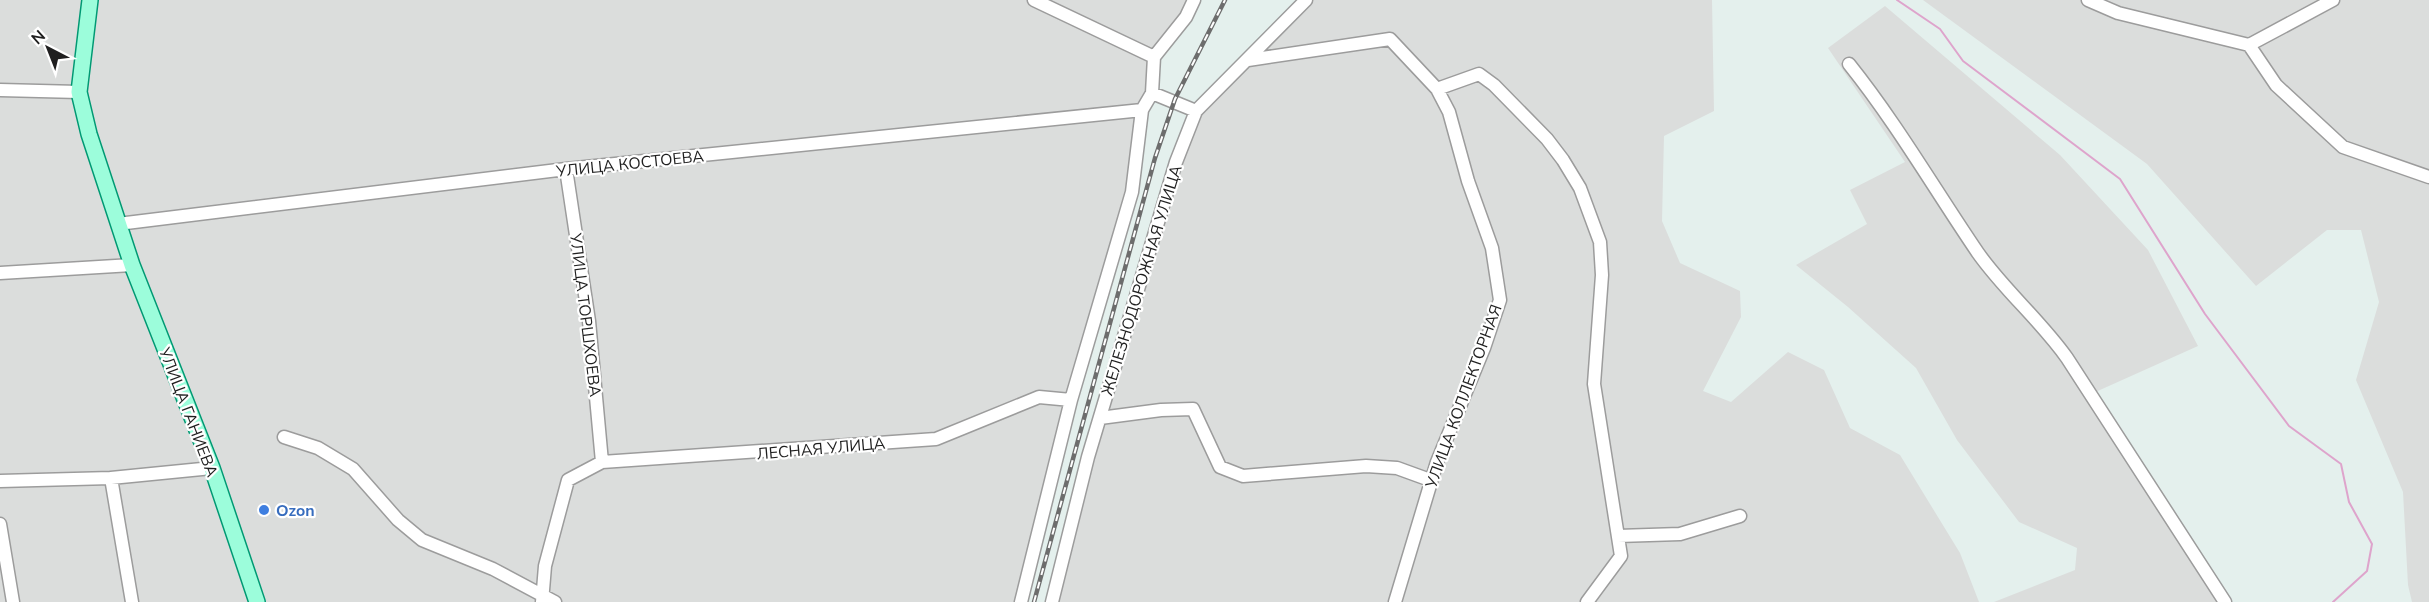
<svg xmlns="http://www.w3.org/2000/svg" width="2429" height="602" viewBox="0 0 2429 602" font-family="'Nunito Sans',sans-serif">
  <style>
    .residential { fill: #dbdddc }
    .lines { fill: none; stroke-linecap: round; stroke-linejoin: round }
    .stream { stroke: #dea4cc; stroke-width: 2 }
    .minor-casing { stroke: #9c9c9c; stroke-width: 15 }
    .major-casing { stroke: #009973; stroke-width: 18 }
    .minor { stroke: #fff; stroke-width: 12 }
    .major { stroke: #9cfddb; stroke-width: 15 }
    .rail-casing { stroke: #6d6d6d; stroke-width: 4.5 }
    .rail { stroke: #fff; stroke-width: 2; stroke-dasharray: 7; stroke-linecap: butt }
    .shop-dot { fill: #3f7fe0; stroke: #fff; stroke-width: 2 }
    .labels { text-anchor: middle; stroke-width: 4.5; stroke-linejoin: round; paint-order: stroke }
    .street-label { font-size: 16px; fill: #1f1f1f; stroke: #fff }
    .shop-label { font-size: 16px; font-weight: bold; fill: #366cbe; stroke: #fff; text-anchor: start }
  </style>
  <rect width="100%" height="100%" fill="#e4f0ed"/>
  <path class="residential" d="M0,0H1194L1154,57L1152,93L1142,110L1132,192L1021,602H0Z
    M1306,0H1712L1714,111L1664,136L1662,221L1680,263L1740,291L1741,317L1703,391L1731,402L1788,352L1824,370L1850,428L1900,455L1960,553L1979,602H1052L1088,457L1196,111Z
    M1923,0H2429V602H2412L2408,585L2403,492L2356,380L2379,302L2361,230H2327L2256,286L2147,164Z
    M1885,6L2060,155L2148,250L2198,346L2091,394L2225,602H1994L2075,570L2077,548L2019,522L1957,440L1916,368L1848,307L1796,265L1867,224L1850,190L1905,162L1828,48Z"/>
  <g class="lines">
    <path class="stream" d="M1897,0L1940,29L1963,61L2120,179L2205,314L2289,426L2341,464L2349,502L2372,544L2367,571L2333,602"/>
    <defs>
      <path id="minor" d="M1034,0L1154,57
        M2088,0L2118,13L2249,45L2276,85L2343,147L2429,177
        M2249,45L2333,0
        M1248,60L1390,39L1437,89L1449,112L1468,181L1492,248L1500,300L1484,348L1437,462L1395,602
        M1849,64C1897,124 1935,190 1978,253C2005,291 2040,320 2067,358L2225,602
        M1437,89L1479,74L1494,85L1547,139L1563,160L1580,188L1600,242L1602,275L1594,384L1621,556L1587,602
        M0,90L79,92
        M1152,93L1196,111
        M566,169L589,321L602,462
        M118,224L566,169L1142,110
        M0,273L132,265
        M1100,418L1161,410L1193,409L1220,467L1243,476L1366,466L1397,468L1430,480
        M284,437L318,448L353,469L398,520L422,540L493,569L555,602
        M111,478L132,602
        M0,481L111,478L212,468
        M0,524L13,602
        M1618,536L1680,534L1740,516
        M542,602L545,566L568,480L602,462L936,439L1039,397L1071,400
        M1021,602L1071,400L1132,192L1142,110L1152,93L1154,57L1186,17L1194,0
        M1052,602L1088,457L1176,162L1196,111L1306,0"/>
      <path id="major" d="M90,0L79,92L89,134L132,265L212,468L257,602"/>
    </defs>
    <use href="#minor" class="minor-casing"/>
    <use href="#major" class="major-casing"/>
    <use href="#minor" class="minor"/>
    <use href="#major" class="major"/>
    <defs>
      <path id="rail" d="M1034,602L1155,158L1175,99L1225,0"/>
    </defs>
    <use href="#rail" class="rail-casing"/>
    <use href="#rail" class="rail"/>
  </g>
  <circle class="shop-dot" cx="264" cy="510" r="6"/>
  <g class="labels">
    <g class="street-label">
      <text transform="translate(630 163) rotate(-6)" y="6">УЛИЦА КОСТОЕВА</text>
      <text transform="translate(1141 280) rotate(-73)" y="6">ЖЕЛЕЗНОДОРОЖНАЯ УЛИЦА</text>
      <text transform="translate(586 315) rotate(83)" y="6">УЛИЦА ТОРШХОЕВА</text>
      <text transform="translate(1463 396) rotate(-70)" y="6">УЛИЦА КОЛЛЕКТОРНАЯ</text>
      <text transform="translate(189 412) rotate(69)" y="6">УЛИЦА ГАНИЕВА</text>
      <text transform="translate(821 448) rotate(-5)" y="6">ЛЕСНАЯ УЛИЦА</text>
    </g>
    <g class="shop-label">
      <text x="276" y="516">Ozon</text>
    </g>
  </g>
  <g transform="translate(48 48) rotate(318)" stroke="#ffffff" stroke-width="4.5" paint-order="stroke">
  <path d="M0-4.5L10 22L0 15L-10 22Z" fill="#1f1f1f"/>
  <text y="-9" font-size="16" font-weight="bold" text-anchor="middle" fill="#1f1f1f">N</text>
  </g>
</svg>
